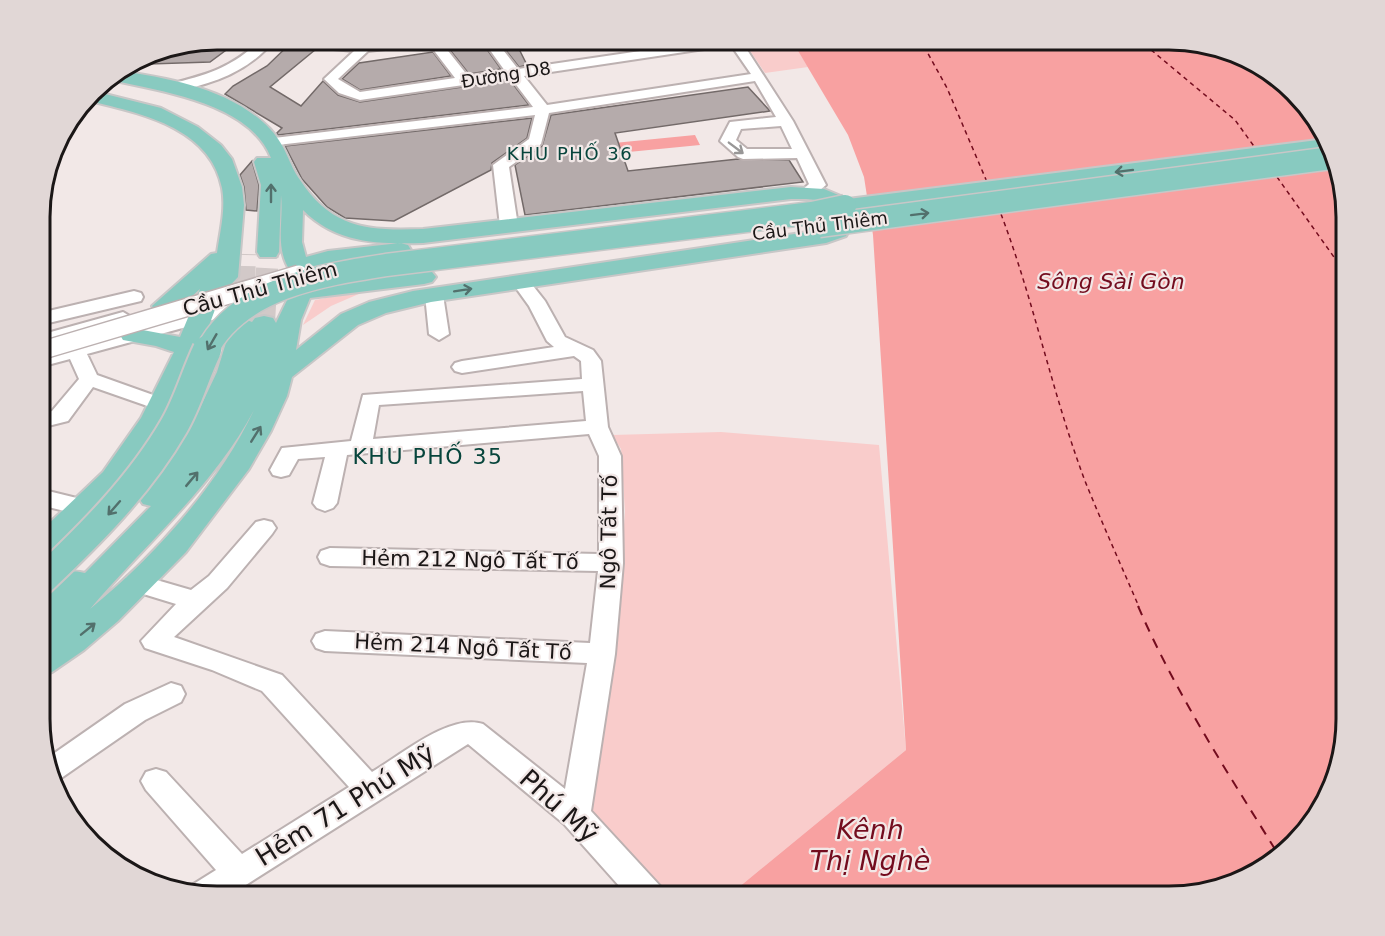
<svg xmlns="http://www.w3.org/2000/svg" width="1385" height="936" viewBox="0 0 1385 936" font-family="'DejaVu Sans',sans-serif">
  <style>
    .green { fill: #f9cccb }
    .water { fill: #f8a1a1 }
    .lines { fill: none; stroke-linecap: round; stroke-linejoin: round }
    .ferry-far1 { stroke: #730c1e; stroke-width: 1.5; stroke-dasharray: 4.5 4; stroke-linecap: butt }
    .ferry { stroke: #730c1e; stroke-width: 2; stroke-dasharray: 10 8; stroke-linecap: butt }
    .building { fill: #b5abab; stroke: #736a69; stroke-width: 1.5 }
    .major-tunnel { stroke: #d2c9c8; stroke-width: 22; stroke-dasharray: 22 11; stroke-linecap: butt }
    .minor-casing { stroke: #bcb1b1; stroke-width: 4 }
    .major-casing { stroke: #c8c7c7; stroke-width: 4 }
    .minor { fill: #fff; fill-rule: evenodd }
    .major { fill: #88cac0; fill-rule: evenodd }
    .minor-bridge-casing { stroke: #bcb1b1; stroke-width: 20; stroke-linecap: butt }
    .major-bridge-far1-casing { stroke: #c8c7c7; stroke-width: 25; stroke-linecap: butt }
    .major-bridge-casing { stroke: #c8c7c7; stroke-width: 32; stroke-linecap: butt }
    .minor-bridge { stroke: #fff; stroke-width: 17 }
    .major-bridge-far1 { stroke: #88cac0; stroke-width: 22 }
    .major-bridge { stroke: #88cac0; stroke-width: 28 }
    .oneway { stroke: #989797 }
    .oneway2 { stroke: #52706c }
    .labels { text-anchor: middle; stroke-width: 4.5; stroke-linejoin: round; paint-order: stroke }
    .far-street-label { font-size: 18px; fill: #1b1717; stroke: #f2e8e7 }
    .far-neighbourhood-label { font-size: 18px; letter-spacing: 1.5px; fill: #07453c; stroke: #f2e8e7 }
    .street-label { font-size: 21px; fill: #1b1717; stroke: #f2e8e7 }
    .water-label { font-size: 22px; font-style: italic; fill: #730c1e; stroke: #f2e8e7 }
    .neighbourhood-label { font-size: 22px; letter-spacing: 1.5px; fill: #07453c; stroke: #f2e8e7 }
    .near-street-label { font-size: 26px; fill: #1b1717; stroke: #f2e8e7 }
    .near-water-label { font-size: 27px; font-style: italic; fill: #730c1e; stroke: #f2e8e7 }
    .rim { fill: none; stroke: #1b1717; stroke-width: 3 }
  </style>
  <rect width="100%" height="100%" fill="#f2e8e7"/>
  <path class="green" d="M742,39H791L808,67L765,73Z
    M361,291V293L331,306L303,325L315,300Z
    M721,432L879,445L906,750L727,897H669L588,813L614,654L625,512L621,449L612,435Z"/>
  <path class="water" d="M791,39H1168L1225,48L1267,69L1322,128L1346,206V730L1316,818L1257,873L1179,897H727L906,750L873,235L864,177L848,135Z
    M695,135L700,145L608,154L604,144Z"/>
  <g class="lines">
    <path class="ferry-far1" d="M920,39L947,88L987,182
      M1138,39L1235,120L1256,149
      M1277,177L1346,274
      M1001,214C1034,301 1052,393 1085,481C1102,523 1121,565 1139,607"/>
    <path class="ferry" d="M1138,606C1176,694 1228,773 1278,854"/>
  </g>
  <path class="building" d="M217,39H241L210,62L151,64L170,48Z
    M295,39H328L321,40V45L270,87L301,106L323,81L338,95L360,102L510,80L529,105L278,135L277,133L282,128L225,94L233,86L267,66Z
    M484,45L501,69L469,74L450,50Z
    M517,45L527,65L519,67L504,48Z
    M433,52L451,76L360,90L342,79L359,63Z
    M748,87L770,111L615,133L628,171L738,159L789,160L803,182L525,215L515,165L542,146L551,115Z
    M532,118L527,138L492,163L491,170L394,221L345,218L327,207L302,179L285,146Z
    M252,161L259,185L257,211L246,210L244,187L240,175Z"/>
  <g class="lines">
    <path class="major-tunnel" d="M243,321L245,254
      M264,323L268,252"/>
    <defs>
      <path id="minor" d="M262,39H275C250,71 214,84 175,91L168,87L170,84C209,74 231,68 262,39Z
        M411,39H443L441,42L468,76L505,71L482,39H523L522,42L500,46L518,69L722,39H740L793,121L826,185L814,195H802L800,192L809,184L797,158L743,159L738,157L720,141L730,122L776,117L755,81L549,113L541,144L509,167L518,226L509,231L500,226L493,165L529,139L535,115L269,146L266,143L274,138L533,107L511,78L360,100L339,93L324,79L354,51L323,48V42L376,44ZM429,44L455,78L360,92L338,79L368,51ZM731,45L751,74L547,105L524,76ZM781,126L792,149H747L736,140L741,129Z
        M135,61L137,64L125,78H115L113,75Z
        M520,276L526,277L545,301L565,337L593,350L601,361L608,427L621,456L623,563L615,654L591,811L661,887L666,897H629L564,824L468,744L227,897L188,892L192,885L216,870L146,790L141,781L146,772L156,769L166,772L242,854L349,787L262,691L212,670L145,648L141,641L176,604L127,589L123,583L127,577L136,574L191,590L209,576L256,522L264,520L272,522L276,528L272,534L227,588L174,637L282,675L372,772C401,755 450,713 483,724L565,789L587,663L325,651L316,648L312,641L316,634L325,631L590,643L598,571L330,566L321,563L318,557L321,551L330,548L599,554V456L589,434L347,455L337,503L333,508L325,511L317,508L313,503L325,457L298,459L289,475L281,477L273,475L270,470L282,448L351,441L363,395L582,379L581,361L574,356L462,373L455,371L452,367L455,363L462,361L554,347L547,341L529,306L511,281ZM583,391L586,421L373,439L379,405Z
        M434,289L443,295L449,334L439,340L429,334L425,295Z
        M134,291L141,293L143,297L141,301L40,325V313Z
        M253,297L260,299L262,303L260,307L87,354L97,375L170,401L174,405L170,409H156L93,387L68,421L40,428V415L52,411L79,379L70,359L40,367V355Z
        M123,312L133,318L130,322L40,347V335Z
        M40,489L93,502L97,508L93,514L85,516L40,505Z
        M171,683L181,686L185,694L181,702L145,720L54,783L46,759L125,704Z"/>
      <path id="major" d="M120,71C170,78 233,90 270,129C287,147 288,163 300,180C332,229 369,231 423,229L791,187L824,189L848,199L1326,139L1329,150L856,211L858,214L846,236L826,243L431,302L386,313L358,325L292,377L287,396L271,431L249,469L186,552L118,621L84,650L52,672L40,676V592C55,579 65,567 85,573L151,506L143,504L138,497L190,429L217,372L233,320L242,318L252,322L255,318L264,316L273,318L276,323L292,290L309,284L424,270L432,272L436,277L432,282L424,284L310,298L301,320L296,350L341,314L369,302L413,291L821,230L829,227L836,214C827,197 808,199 791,199L423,243C378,244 337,244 303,210L302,242L306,257L328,251L400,243L408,245L411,250L408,255L400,257L331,264L299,274L291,272C274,248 284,222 281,195L279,252L276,257H260L257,252L261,185L254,162L257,158H271C249,101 156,91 107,79ZM254,410C218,486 155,556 90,609C146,543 213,487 254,410Z
        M93,91L161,108L198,127L221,145L232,159L242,187L244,205L238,277L220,296L193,369L168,419L123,486L51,559L40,562V532L103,472L141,418L174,352L156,346L123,340L120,335L123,330L132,328L180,337L200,289C187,300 174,316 156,311L152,306L211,254L217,253C220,232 226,209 222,188C210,126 138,113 86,100Z"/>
    </defs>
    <use href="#minor" class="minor-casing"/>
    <use href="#major" class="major-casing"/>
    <use href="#minor" class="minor"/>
    <use href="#major" class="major"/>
    <defs>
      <path id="minor-bridge" d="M40,351L299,274"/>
      <path id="major-bridge-far1" d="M819,226L1331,158
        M206,352C238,288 322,275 386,265L812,213L845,206"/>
      <path id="major-bridge" d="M40,582C90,535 140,485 174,426C188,402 195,375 207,350"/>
    </defs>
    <use href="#minor-bridge" class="minor-bridge-casing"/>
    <use href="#major-bridge-far1" class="major-bridge-far1-casing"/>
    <use href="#major-bridge" class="major-bridge-casing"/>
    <use href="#minor-bridge" class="minor-bridge"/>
    <use href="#major-bridge-far1" class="major-bridge-far1"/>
    <use href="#major-bridge" class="major-bridge"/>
  </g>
  <defs><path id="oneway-shaft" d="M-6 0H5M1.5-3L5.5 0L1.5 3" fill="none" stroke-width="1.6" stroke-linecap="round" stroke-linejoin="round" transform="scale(1.5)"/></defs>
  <use class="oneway" href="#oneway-shaft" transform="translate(736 148) rotate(37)"/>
  <g class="oneway2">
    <use href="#oneway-shaft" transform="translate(1124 171) rotate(173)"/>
    <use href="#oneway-shaft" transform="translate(271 193) rotate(-90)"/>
    <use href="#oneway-shaft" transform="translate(920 214) rotate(-7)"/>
    <use href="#oneway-shaft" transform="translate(463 290) rotate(-9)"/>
    <use href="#oneway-shaft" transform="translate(212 342) rotate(120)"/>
    <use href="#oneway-shaft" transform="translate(256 434) rotate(-58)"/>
    <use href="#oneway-shaft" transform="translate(192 479) rotate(-50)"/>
    <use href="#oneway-shaft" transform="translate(114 508) rotate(131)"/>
    <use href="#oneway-shaft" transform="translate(88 629) rotate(-39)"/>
  </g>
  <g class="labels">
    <g class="far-street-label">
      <text transform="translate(506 75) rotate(-9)" y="6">Đường D8</text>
      <text transform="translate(820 226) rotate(-7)" y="6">Cầu Thủ Thiêm</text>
    </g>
    <g class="far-neighbourhood-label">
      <text x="570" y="160">KHU PHỐ 36</text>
    </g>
    <g class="street-label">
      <text transform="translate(260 289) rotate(-15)" y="7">Cầu Thủ Thiêm</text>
      <text transform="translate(609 532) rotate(-89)" y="7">Ngô Tất Tố</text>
      <text transform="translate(470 560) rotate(1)" y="7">Hẻm 212 Ngô Tất Tố</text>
      <text transform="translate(463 647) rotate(3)" y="7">Hẻm 214 Ngô Tất Tố</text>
    </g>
    <g class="water-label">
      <text x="1111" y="289">Sông Sài Gòn</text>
    </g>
    <g class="neighbourhood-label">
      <text x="428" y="464">KHU PHỐ 35</text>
    </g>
    <g class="near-street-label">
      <text transform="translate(345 805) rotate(-32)" y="9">Hẻm 71 Phú Mỹ</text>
      <text transform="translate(559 806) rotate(42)" y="9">Phú Mỹ</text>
    </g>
    <g class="near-water-label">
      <text x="870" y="839">Kênh<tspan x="870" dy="31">Thị Nghè</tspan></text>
    </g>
  </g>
  <path d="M0 0H1385V936H0ZM217 50H1169A167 167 0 0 1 1336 217V719A167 167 0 0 1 1169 886H217A167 167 0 0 1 50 719V217A167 167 0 0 1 217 50Z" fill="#e1d7d6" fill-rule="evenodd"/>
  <path class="rim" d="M217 50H1169A167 167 0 0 1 1336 217V719A167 167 0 0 1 1169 886H217A167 167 0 0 1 50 719V217A167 167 0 0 1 217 50Z"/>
</svg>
